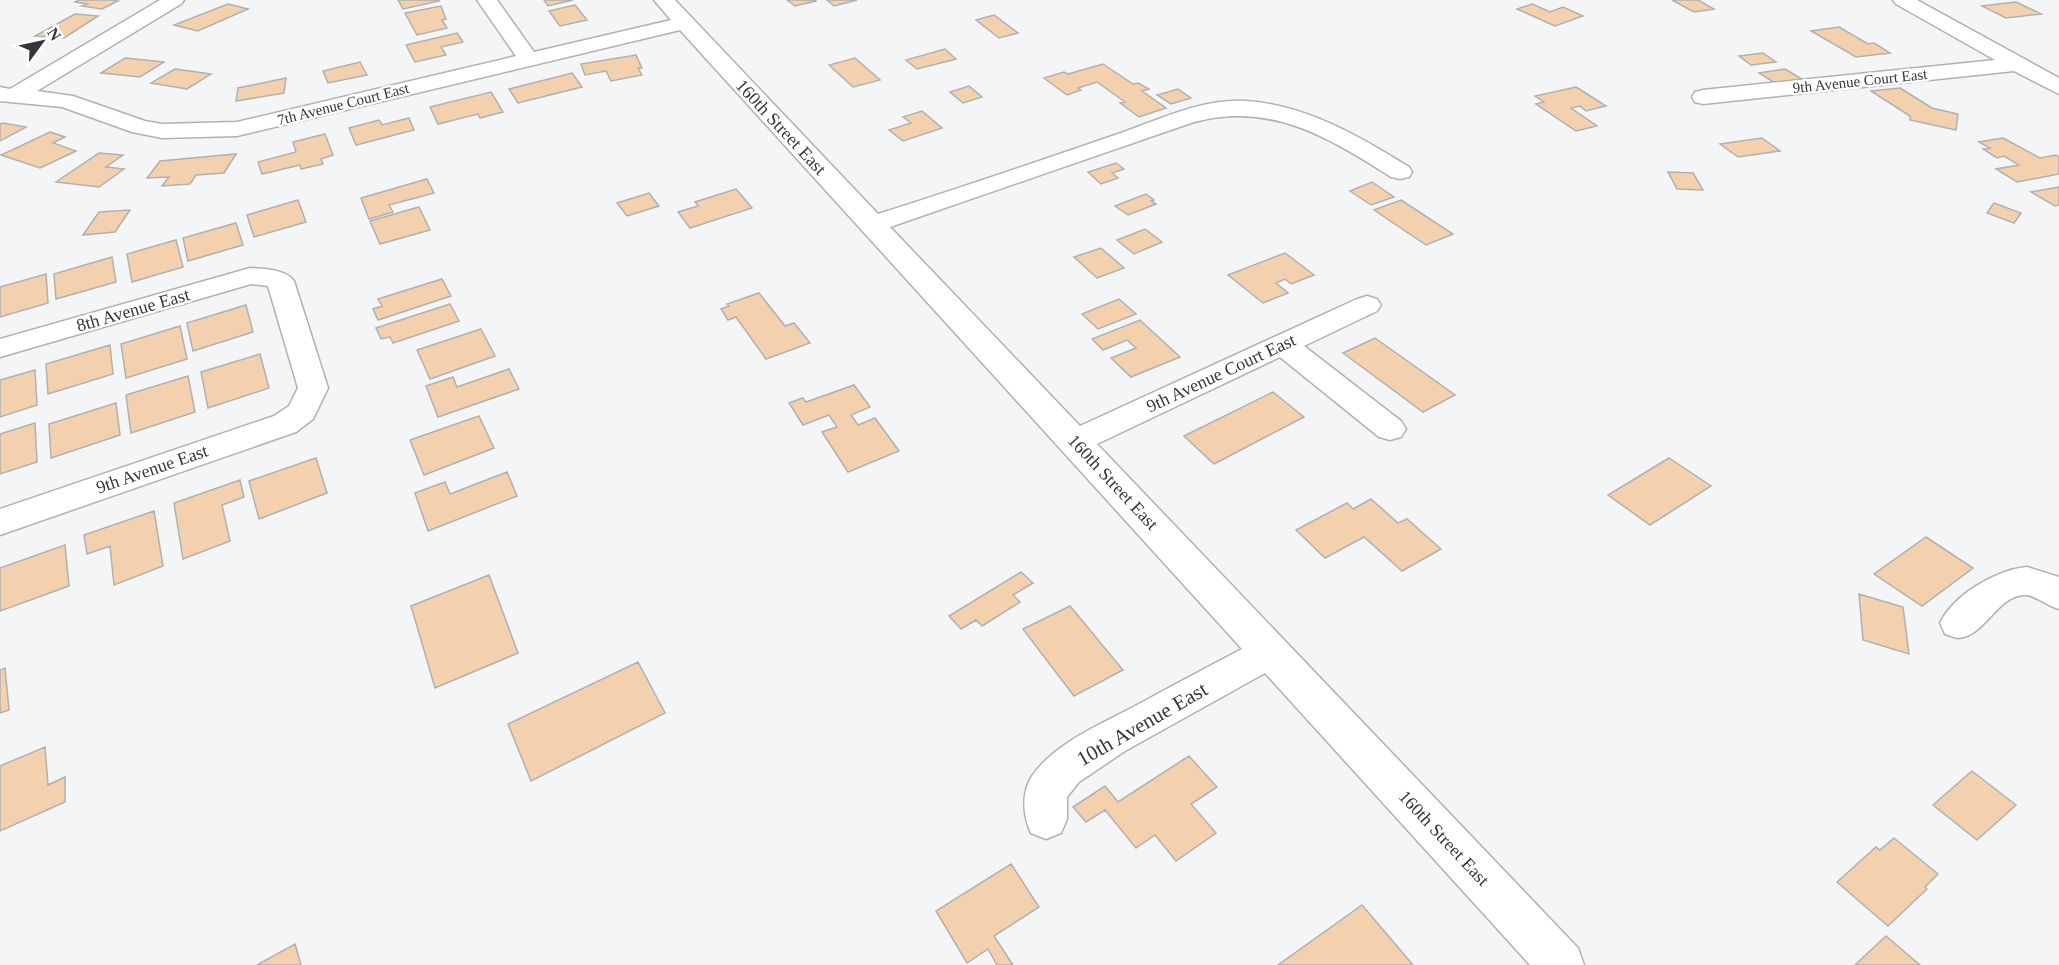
<svg xmlns="http://www.w3.org/2000/svg" width="2059" height="965" viewBox="0 0 2059 965" font-family="'Times New Roman',serif">
  <style>
    .building { fill: #f4d1ae; stroke: #b1b0ae; stroke-width: 1.5 }
    .lines { fill: none; stroke-linecap: round; stroke-linejoin: round }
    .minor-casing { stroke: #b0b1b3; stroke-width: 3 }
    .minor { fill: #fff; fill-rule: evenodd }
    .labels { text-anchor: middle; stroke-width: 5; stroke-linejoin: round; paint-order: stroke }
    .far-street-label { font-size: 15px; fill: #363637; stroke: #fff }
    .street-label { font-size: 18px; fill: #363637; stroke: #fff }
    .near-street-label { font-size: 21px; fill: #363637; stroke: #fff }
  </style>
  <rect width="100%" height="100%" fill="#f4f5f7"/>
  <path class="building" d="M79,0H109L118,1L102,9L82,6L87,4L75,2Z
    M398,0H439V1L403,9Z
    M544,0H573L548,6Z
    M787,0H815L816,1L795,6Z
    M827,0H857L834,6Z
    M1672,0H1698L1714,9L1694,12Z
    M2016,2L2041,14L2006,18L1982,6Z
    M228,4L248,9L198,31L174,25Z
    M1532,4L1550,12L1563,7L1583,16L1555,26L1517,9Z
    M575,5L587,20L560,26L549,11Z
    M441,6L446,19L442,20L447,28L417,35L405,13Z
    M75,14L98,16L64,38L35,36Z
    M994,15L1018,33L999,38L976,20Z
    M1839,27L1868,44L1874,43L1890,53L1856,57L1811,31Z
    M457,33L463,42L441,47L446,55L415,62L406,45Z
    M945,49L956,59L917,69L906,60Z
    M1763,53L1776,62L1751,65L1739,56Z
    M636,55L642,68H638L642,75L611,81L606,71L585,75L581,64Z
    M125,58L164,62L140,77L101,73Z
    M855,58L880,80L853,87L829,65Z
    M360,62L367,75L328,83L323,71Z
    M1103,64L1133,84L1138,83L1149,89L1142,91L1166,108L1139,117L1120,103L1125,102L1097,82L1078,88L1081,90L1067,95L1044,78L1064,72L1068,74Z
    M175,69L211,74L187,89L151,83Z
    M1785,69L1802,79L1775,83L1759,73Z
    M572,73L582,87L518,103L509,89Z
    M286,78L284,93L236,101L238,88Z
    M969,86L982,97L963,103L950,92Z
    M1576,87L1606,106L1586,111L1580,106L1571,108L1597,126L1576,131L1536,104L1544,102L1535,96Z
    M1900,88L1932,108L1958,114L1956,130L1910,120V116L1871,91Z
    M1178,89L1191,98L1171,104L1157,95Z
    M491,92L503,112L480,118L478,114L438,124L430,107Z
    M922,111L942,128L903,141L889,130L911,123L903,117Z
    M409,118L414,130L356,145L349,128L379,120L382,125Z
    M3,123L26,127L0,141V124Z
    M50,132L65,137L53,143L76,151L40,168L1,155Z
    M325,134L333,155L321,159L323,164L301,169L300,165L262,174L258,162L296,152L293,142Z
    M1762,138L1780,151L1738,157L1720,144Z
    M2003,138L2040,158L2056,155L2059,157V174L2017,182L1996,169L2019,165L2004,156L1997,158L1983,149L1990,148L1979,142Z
    M99,153L123,155L106,167L124,169L99,187L56,182Z
    M236,154L224,173L196,175L190,184L162,186L169,177L147,178L160,161Z
    M1116,163L1124,169L1112,173L1118,178L1101,184L1088,172Z
    M1668,172L1693,173L1703,190L1677,189Z
    M427,179L434,193L389,205L393,212L369,219L361,198Z
    M1372,182L1394,197L1371,205L1350,191Z
    M2059,187V205L2055,206L2031,192Z
    M736,189L752,208L690,228L678,212L698,206L695,202Z
    M649,193L659,206L627,216L617,203Z
    M1146,194L1154,200L1151,201L1156,204L1128,215L1115,206Z
    M298,200L306,222L254,237L247,215Z
    M1401,200L1453,234L1426,245L1374,210Z
    M1994,203L2021,213L2014,223L1987,213Z
    M419,207L430,230L380,244L370,221Z
    M130,210L115,232L83,235L99,212Z
    M236,223L243,245L188,261L183,238Z
    M1145,229L1162,242L1134,254L1117,240Z
    M176,240L183,267L132,282L127,254Z
    M1101,248L1124,268L1097,278L1074,257Z
    M1285,253L1314,275L1291,284L1285,279L1276,283L1288,293L1263,303L1228,275Z
    M112,257L116,282L56,299L54,274Z
    M46,274L48,303L0,317V287Z
    M442,279L451,296L378,320L373,309L382,306L378,299Z
    M759,293L785,326L794,323L810,343L766,359L736,317L728,320L721,309L729,306L727,304Z
    M1119,299L1136,314L1098,329L1082,314Z
    M450,304L459,321L393,343L390,337L381,339L376,328Z
    M246,305L253,332L193,351L187,323Z
    M1140,320L1180,357L1131,377L1111,358L1136,348L1127,340L1103,350L1092,339Z
    M180,326L187,359L126,378L121,344Z
    M481,329L495,356L430,379L417,350Z
    M1375,338L1455,395L1423,412L1343,353Z
    M110,345L113,374L48,394L46,364Z
    M260,354L269,388L208,408L201,372Z
    M509,369L519,389L438,417L426,386L453,377L457,387Z
    M35,370L37,405L0,417V380Z
    M188,376L195,412L131,433L126,395Z
    M854,385L870,407L851,415L858,425L875,418L899,451L848,472L822,432L837,427L829,415L803,425L789,403L803,398L806,402Z
    M1273,392L1304,417L1214,464L1184,436Z
    M116,403L120,435L51,458L49,424Z
    M479,416L494,448L424,475L410,440Z
    M35,423L37,462L0,474V434Z
    M316,458L327,493L259,519L249,481Z
    M1669,458L1711,486L1650,525L1608,495Z
    M507,472L517,496L428,531L415,493L445,482L450,494Z
    M240,480L244,497L222,505L230,541L183,559L174,503Z
    M1371,499L1398,523L1407,519L1441,549L1402,571L1364,537L1325,558L1296,530L1347,503L1353,509Z
    M154,511L163,566L114,585L110,546L87,554L84,535Z
    M1926,537L1973,568L1922,606L1874,574Z
    M65,545L69,586L0,611V568Z
    M1021,572L1033,583L1013,595L1020,602L982,626L976,620L961,629L949,616Z
    M489,575L518,653L435,688L411,606Z
    M1859,594L1903,607L1909,654L1863,640Z
    M1070,606L1123,670L1074,696L1023,629Z
    M638,662L665,713L531,781L508,724Z
    M5,668L9,710L0,713V670Z
    M45,747L48,785L65,777V802L0,831V766Z
    M1189,756L1217,787L1191,804L1216,833L1176,861L1155,835L1136,848L1105,810L1086,822L1073,807L1105,786L1118,802Z
    M1972,771L2016,805L1977,840L1933,805Z
    M1894,838L1938,874L1925,887L1927,889L1888,926L1837,882L1876,847L1880,850Z
    M1011,864L1039,907L994,936L1013,965H997L988,949L967,963L936,911Z
    M1362,905L1413,965H1278Z
    M1886,936L1920,965H1855Z
    M295,944L301,965H257Z"/>
  <g class="lines">
    <defs>
      <path id="minor" d="M160,0H184L181,4L37,91L73,96L145,121L162,124L237,122L516,56L477,0H497L534,52L671,20L654,0H675L878,214C958,189 1036,162 1115,135C1157,121 1201,98 1246,101C1306,105 1359,136 1409,167L1412,172L1409,177L1400,179L1391,177C1328,137 1268,100 1191,123L890,227L1080,426L1357,299L1367,296L1377,299L1381,305L1377,311L1304,346L1401,421L1406,429L1401,437L1390,440L1379,437L1280,357L1097,444L1578,948L1584,965H1530L1265,673L1125,751L1079,782L1067,797V819L1061,833L1046,839L1031,833C1023,816 1021,793 1032,776C1056,742 1102,724 1137,705C1172,686 1207,667 1242,649L680,30L237,136L162,138L132,132L62,107L0,101V87L10,89Z
        M1893,0H1917L2059,78V94L2014,71L1703,104L1695,102L1692,97L1695,92L1703,90L1995,60L1896,4Z
        M250,268C264,269 285,269 294,281L328,388L313,419L296,432L0,535V509L274,416L289,406L298,388L268,286L251,284L0,357V339Z
        M2027,567L2059,577V609C2048,606 2035,595 2025,595C1997,595 1985,637 1958,638C1955,638 1949,635 1945,634L1940,623C1954,595 1995,570 2027,567Z"/>
    </defs>
    <use href="#minor" class="minor-casing"/>
    <use href="#minor" class="minor"/>
  </g>
  <g class="labels">
    <g class="far-street-label">
      <text transform="translate(1860 81) rotate(-6)" y="5">9th Avenue Court East</text>
      <text transform="translate(343 104) rotate(-14)" y="5">7th Avenue Court East</text>
    </g>
    <g class="street-label">
      <text transform="translate(781 127) rotate(47)" y="6">160th Street East</text>
      <text transform="translate(133 310) rotate(-16)" y="6">8th Avenue East</text>
      <text transform="translate(1221 373) rotate(-25)" y="6">9th Avenue Court East</text>
      <text transform="translate(152 469) rotate(-19)" y="6">9th Avenue East</text>
      <text transform="translate(1113 482) rotate(47)" y="6">160th Street East</text>
      <text transform="translate(1444 838) rotate(47)" y="6">160th Street East</text>
    </g>
    <g class="near-street-label">
      <text transform="translate(1142 724) rotate(-30)" y="7">10th Avenue East</text>
    </g>
  </g>
  <g transform="translate(42 42) rotate(57)" stroke="#ffffff" stroke-width="4.5" paint-order="stroke">
  <path d="M0-4.5L10 22L0 15L-10 22Z" fill="#363637"/>
  <text y="-9" font-size="16" font-weight="bold" text-anchor="middle" fill="#363637">N</text>
  </g>
</svg>
